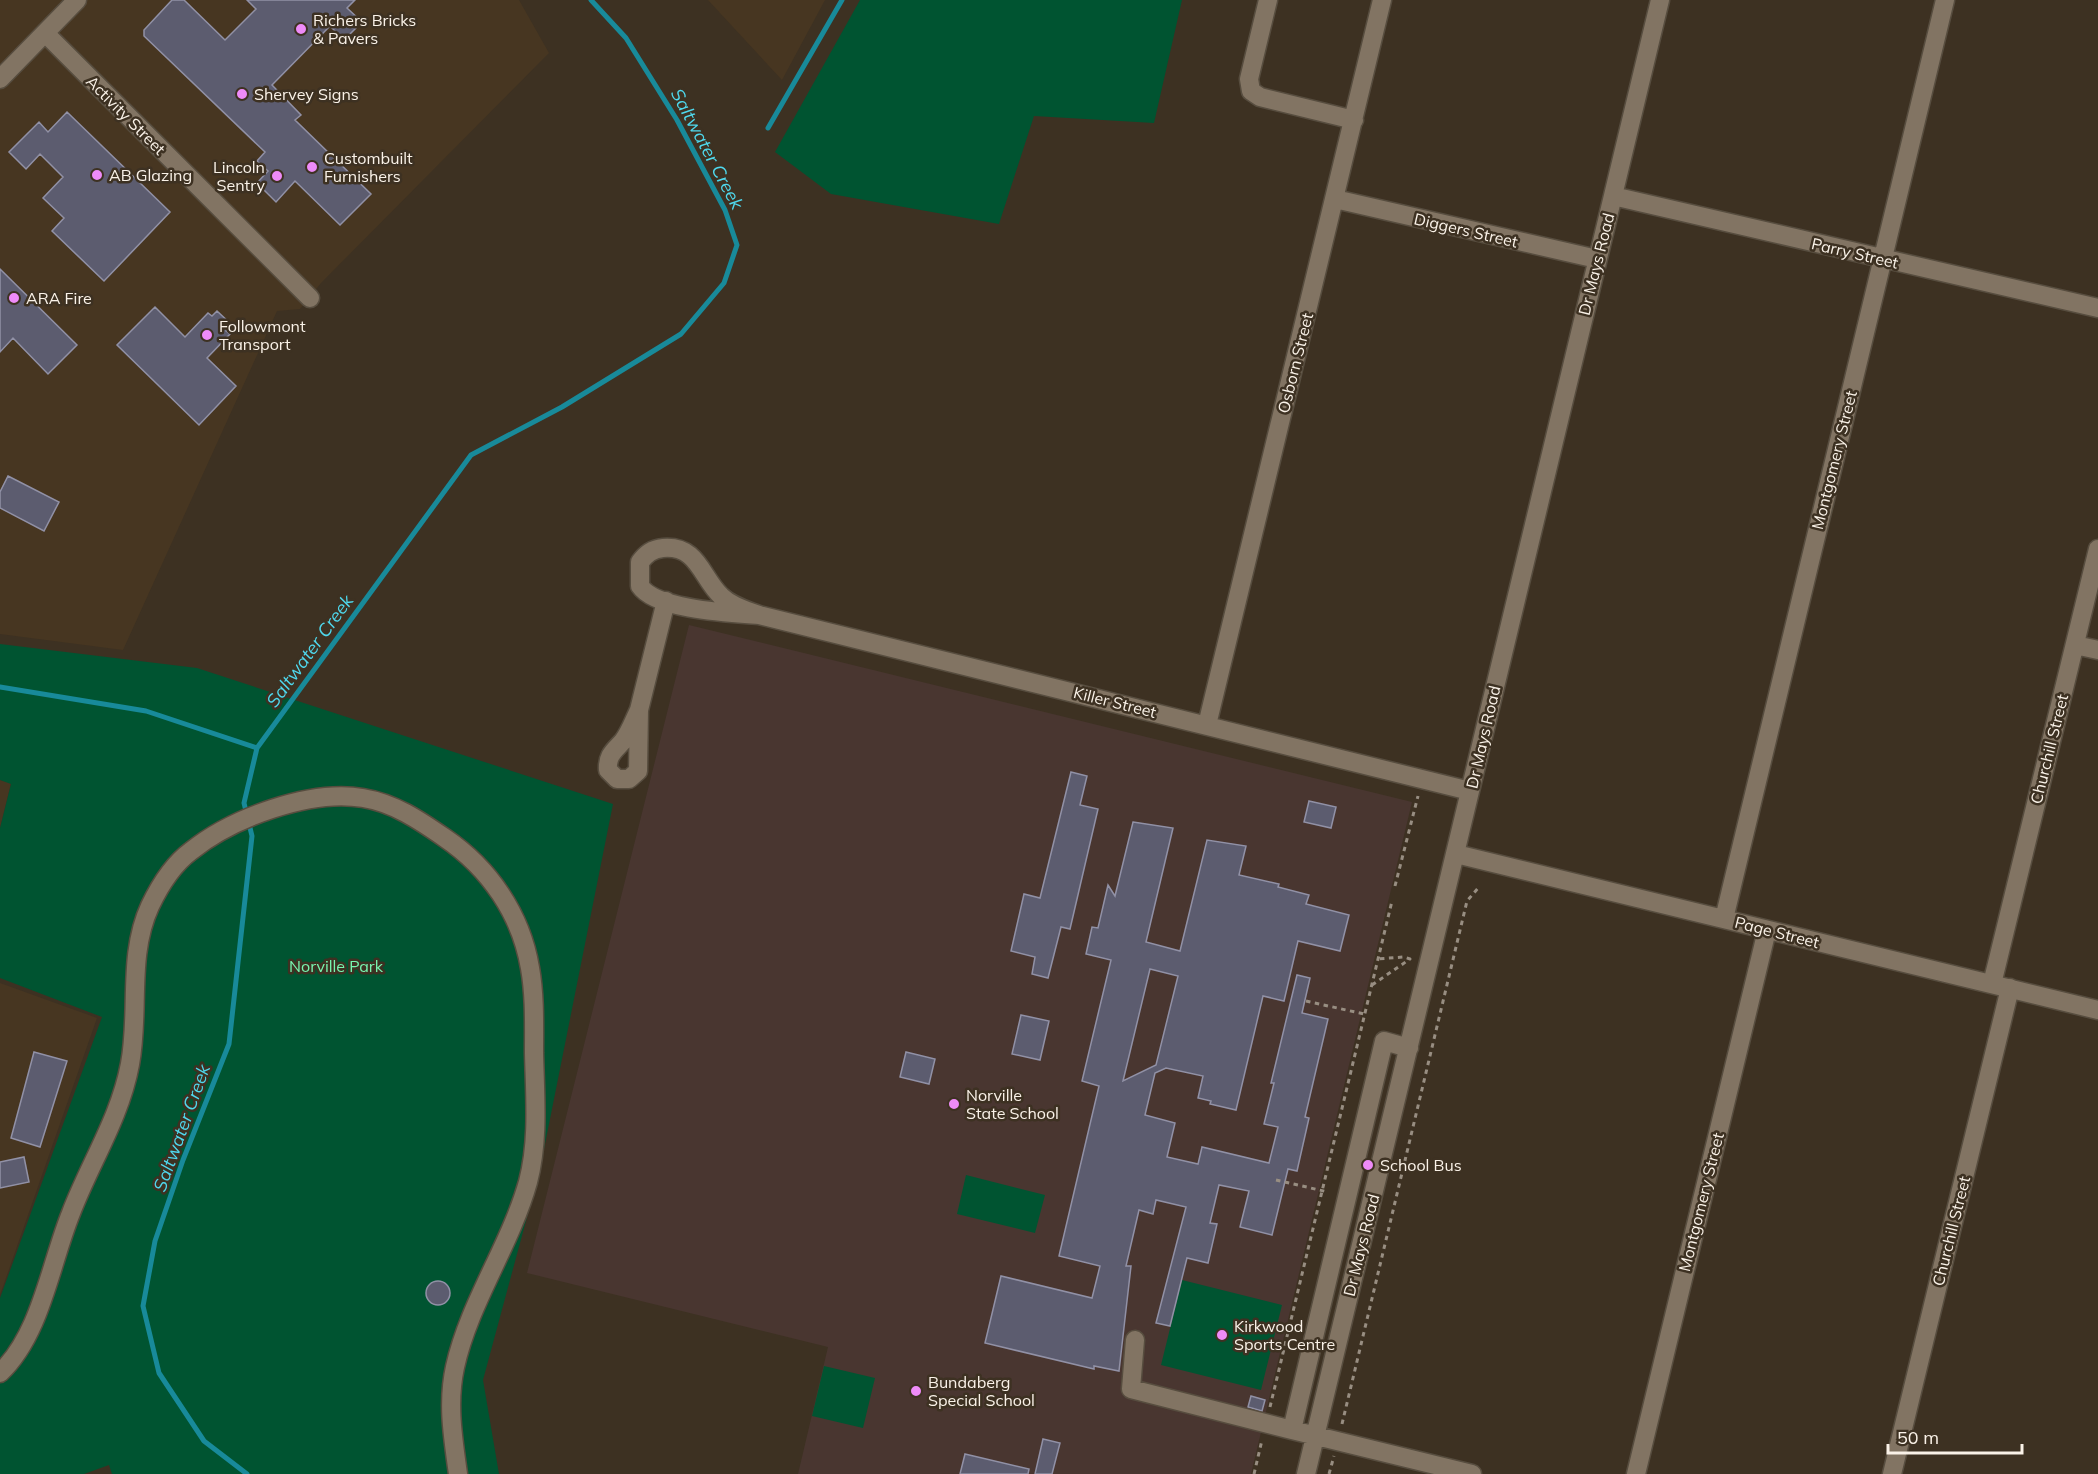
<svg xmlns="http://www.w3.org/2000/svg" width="2098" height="1474" viewBox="0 0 2098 1474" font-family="Mulish,sans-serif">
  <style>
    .commercial { fill: #493630 }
    .built { fill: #473621 }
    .green { fill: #005431 }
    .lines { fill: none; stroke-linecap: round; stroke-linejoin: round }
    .stream { stroke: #188a9a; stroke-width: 5 }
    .building { fill: #5c5c6f; stroke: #9191a6; stroke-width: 1.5; fill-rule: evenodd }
    .minor-casing { stroke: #574d3f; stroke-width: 21 }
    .path { stroke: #988e82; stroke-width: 3; stroke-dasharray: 4.5 4.5; stroke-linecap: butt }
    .minor { stroke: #827463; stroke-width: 18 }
    .poi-dot { fill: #ee8bf8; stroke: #3d3122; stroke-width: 2 }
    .labels { text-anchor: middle; stroke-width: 5; stroke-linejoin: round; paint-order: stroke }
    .poi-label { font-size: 16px; fill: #faf2e8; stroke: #3d3122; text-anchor: start }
    .street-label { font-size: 16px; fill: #faf2e8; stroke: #3d3122 }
    .park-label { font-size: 16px; fill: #78f6b0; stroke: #3d3122 }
    .water-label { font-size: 18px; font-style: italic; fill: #4fd8ed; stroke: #3d3122 }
  </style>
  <rect width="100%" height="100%" fill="#3d3122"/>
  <path class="commercial" d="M689,625L1412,802L1251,1474H798L828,1347L527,1273Z"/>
  <path class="built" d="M0,0H519L549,53L321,283L300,309L277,311L123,650L0,634Z
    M708,0H825L782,80Z
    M0,780L11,783L0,828Z
    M0,983L97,1018L0,1295Z"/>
  <path class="green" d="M860,0H1182L1154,123L1034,116L999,224L831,194L775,152Z
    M0,644L197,668L613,804L540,1169L483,1380L499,1474H112L109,1465L84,1474H0V1298L102,1017L0,978V828L11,784L0,780Z
    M966,1175L1045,1195L1035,1233L957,1214Z
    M1182,1280L1282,1305L1261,1390L1161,1365Z
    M824,1366L875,1378L863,1428L812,1416Z"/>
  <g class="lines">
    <path class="stream" d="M768,128L842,0
      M0,687L146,711L257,748
      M247,1474L204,1441L159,1373L143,1306L155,1241L183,1160L229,1044L252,836L244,803L257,748L471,455L562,407L681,334L724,283L737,245L725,210L677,120L626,38L591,0"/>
  </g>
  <path class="building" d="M172,0H184L225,40L256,9L247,0H355L347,8L362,22L344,40L330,26L272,85L301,115L295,120L371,194L340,225L295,181L276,202L257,183L268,171L257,161L265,152L144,36V30Z
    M67,112L170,212L104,281L52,231L64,218L43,198L63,177L40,154L26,169L9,152L39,122L48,132Z
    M0,269L77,345L48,374L13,338L0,352Z
    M155,307L185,337L208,313L212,316L217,311L232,325L226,331L230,334L207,358L236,386L199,425L117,345Z
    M8,476L59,502L44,531L0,508V492Z
    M1071,772L1087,776L1080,805L1098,809L1070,929L1061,927L1048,978L1032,974L1035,957L1011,951L1024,894L1040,898Z
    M1309,801L1336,807L1331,828L1304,822Z
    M1133,822L1173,828L1146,942L1180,951L1207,840L1246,846L1239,875L1279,884L1278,887L1309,895L1306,904L1349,915L1340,951L1298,941L1284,1001L1263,996L1236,1110L1210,1104L1211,1101L1198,1098L1203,1076L1166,1068L1155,1073L1145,1115L1175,1123L1167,1157L1198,1164L1202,1147L1269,1163L1278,1127L1264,1124L1274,1083H1271L1297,975L1310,978L1302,1013L1328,1019L1305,1117L1309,1118L1297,1171L1288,1169L1272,1235L1240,1227L1249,1191L1219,1185L1210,1223L1217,1224L1208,1263L1187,1258L1170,1326L1156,1323L1186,1207L1156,1200L1153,1214L1139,1210L1126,1266H1131L1119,1371L1094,1366V1369L985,1343L1001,1276L1092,1298L1100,1266L1059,1256L1099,1086L1082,1081L1111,960L1086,954L1092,927L1098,928L1108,885L1115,896ZM1150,969L1178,976L1156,1065L1123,1081Z
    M1021,1015L1049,1021L1040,1060L1012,1054Z
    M34,1052L67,1061L40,1147L11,1138Z
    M906,1052L935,1059L929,1084L900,1077Z
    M24,1157L29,1182L0,1188V1162Z
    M426 1293a12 12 0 1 1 24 0a12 12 0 1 1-24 0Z
    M1251,1396L1265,1400L1262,1411L1248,1407Z
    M1043,1439L1060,1443L1052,1474H1035Z
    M965,1454L1029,1469L1028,1474H960Z"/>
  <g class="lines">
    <defs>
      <path id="minor" d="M1268,0L1249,79L1251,91L1260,97L1354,120
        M45,33L310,298
        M0,79L77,0
        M1613,196L2098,308
        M1335,199L1597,259
        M759,615C731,613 656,610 640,586V562C646,554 652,549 663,548C698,545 701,577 721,596C731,606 746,610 759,615L1470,791
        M2075,645L2098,650
        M639,710C634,720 630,732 623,741C614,751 607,755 608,770L617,779H629L638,771L639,710L666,601
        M1207,725L1382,0
        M1456,854L2098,1010
        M1724,919L1945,0
        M1992,984L2098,549
        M1409,1048L1384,1041L1292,1430L1472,1474
        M1135,1340L1131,1389L1292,1430
        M0,1373C41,1334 50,1265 71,1213C90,1163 120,1118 130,1064C140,1011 127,956 150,906C160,885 172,865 191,851C232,818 310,789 363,798C394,803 419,820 445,838C489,868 521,914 530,968C535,996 534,1025 534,1053C535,1096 539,1140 528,1182C510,1246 469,1303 455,1367C447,1403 453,1438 458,1474
        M1306,1474L1660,0
        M1636,1474L1767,930
        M1892,1474L2010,988"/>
    </defs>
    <use href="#minor" class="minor-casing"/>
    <path class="path" d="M1395,886L1418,796
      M1372,985L1410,959L1404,957L1377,959
      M1306,1001L1364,1014
      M1276,1180L1328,1192
      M1270,1407L1392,901
      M1342,1424L1467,901L1479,887
      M1254,1474L1262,1440
      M1329,1474L1334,1456"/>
    <use href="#minor" class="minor"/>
  </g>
  <g class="poi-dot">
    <circle cx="301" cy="29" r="6"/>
    <circle cx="242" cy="94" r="6"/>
    <circle cx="312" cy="167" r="6"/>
    <circle cx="97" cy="175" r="6"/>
    <circle cx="277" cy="176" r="6"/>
    <circle cx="14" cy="298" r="6"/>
    <circle cx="207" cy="335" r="6"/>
    <circle cx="954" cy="1104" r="6"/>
    <circle cx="1368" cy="1165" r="6"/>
    <circle cx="1222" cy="1335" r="6"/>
    <circle cx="916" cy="1391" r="6"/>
  </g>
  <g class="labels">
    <g class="poi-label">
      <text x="313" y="26">Richers Bricks<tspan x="313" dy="18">&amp; Pavers</tspan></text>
      <text x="254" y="100">Shervey Signs</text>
      <text x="324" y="164">Custombuilt<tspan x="324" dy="18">Furnishers</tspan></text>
      <text x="265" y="173" text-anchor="end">Lincoln<tspan x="265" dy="18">Sentry</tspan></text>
      <text x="109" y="181">AB Glazing</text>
      <text x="26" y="304">ARA Fire</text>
      <text x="219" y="332">Followmont<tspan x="219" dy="18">Transport</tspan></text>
      <text x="966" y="1101">Norville<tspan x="966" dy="18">State School</tspan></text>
      <text x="1380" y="1171">School Bus</text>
      <text x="1234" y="1332">Kirkwood<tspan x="1234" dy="18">Sports Centre</tspan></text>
      <text x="928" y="1388">Bundaberg<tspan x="928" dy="18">Special School</tspan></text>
    </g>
    <g class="street-label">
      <text transform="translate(126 115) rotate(45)" y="6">Activity Street</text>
      <text transform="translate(1466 230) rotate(13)" y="6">Diggers Street</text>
      <text transform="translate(1855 253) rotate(13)" y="6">Parry Street</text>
      <text transform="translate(1596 264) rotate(-76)" y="6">Dr Mays Road</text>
      <text transform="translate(1295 363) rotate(-76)" y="6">Osborn Street</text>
      <text transform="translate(1834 460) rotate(-76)" y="6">Montgomery Street</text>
      <text transform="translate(1115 702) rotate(14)" y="6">Killer Street</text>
      <text transform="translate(1483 737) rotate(-77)" y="6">Dr Mays Road</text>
      <text transform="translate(2049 749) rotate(-76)" y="6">Churchill Street</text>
      <text transform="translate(1777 932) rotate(14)" y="6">Page Street</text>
      <text transform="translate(1701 1202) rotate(-76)" y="6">Montgomery Street</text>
      <text transform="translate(1951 1231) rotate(-76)" y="6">Churchill Street</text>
      <text transform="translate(1361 1245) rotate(-76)" y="6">Dr Mays Road</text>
    </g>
    <g class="park-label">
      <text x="336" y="972">Norville Park</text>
    </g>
    <g class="water-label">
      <text transform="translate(707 149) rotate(62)" y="6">Saltwater Creek</text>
      <text transform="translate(310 651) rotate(-54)" y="6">Saltwater Creek</text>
      <text transform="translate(182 1128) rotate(-70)" y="6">Saltwater Creek</text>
    </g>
  </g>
  <path d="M1888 1444v9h134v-9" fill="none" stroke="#faf2e8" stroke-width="3"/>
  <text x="1897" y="1444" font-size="18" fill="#faf2e8" stroke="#3d3122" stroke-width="4.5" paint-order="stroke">50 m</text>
</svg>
